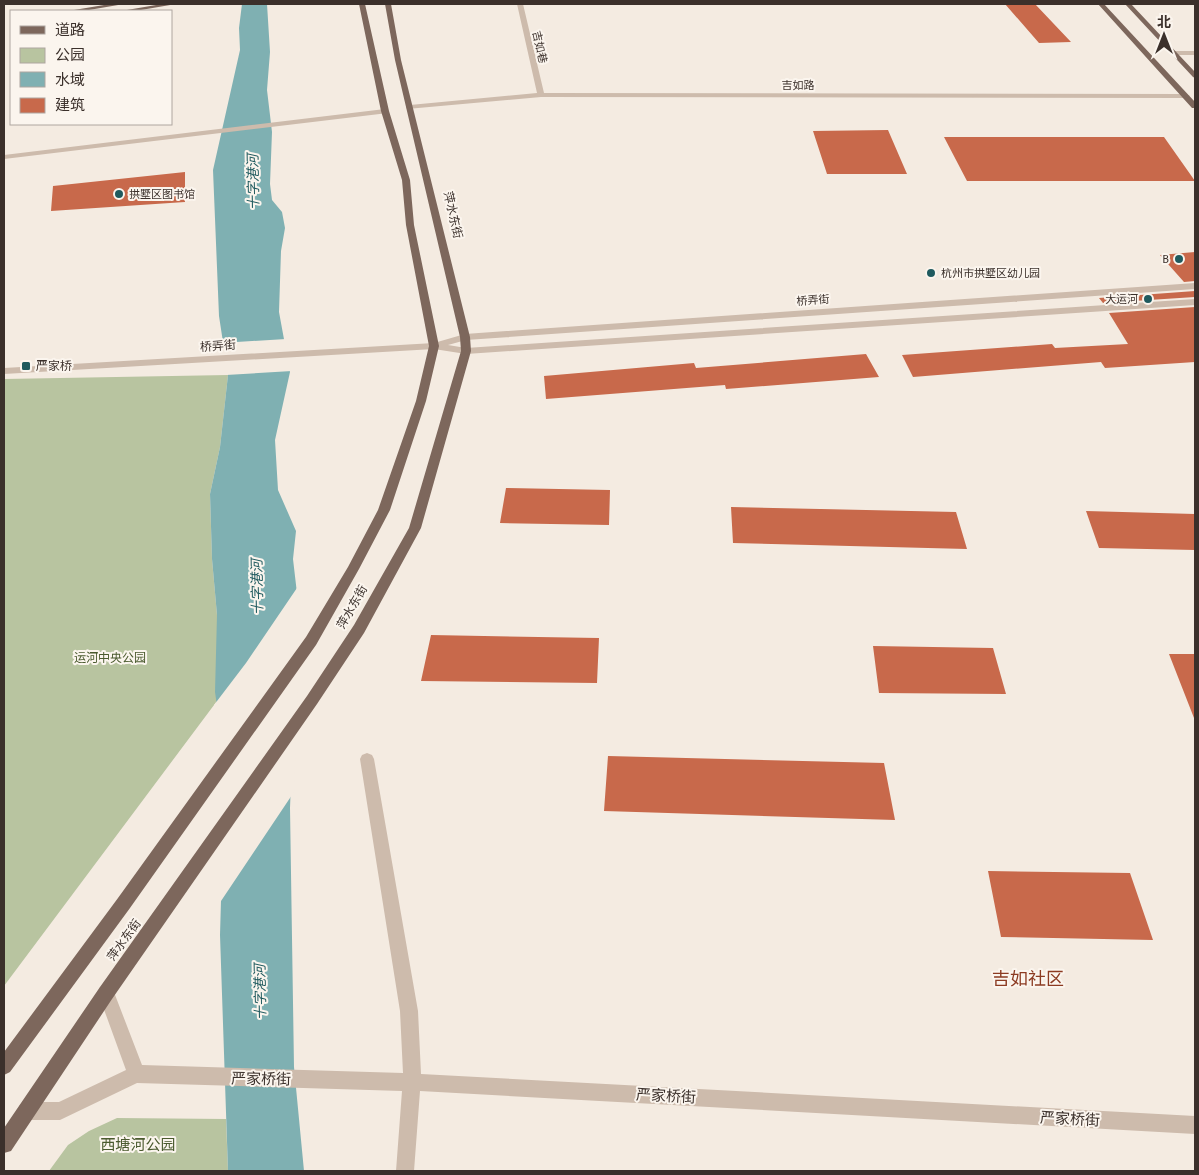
<svg xmlns="http://www.w3.org/2000/svg" width="1199" height="1175" viewBox="0 0 1199 1175" font-family="'Fira Sans','Noto Sans SC',sans-serif">
  <style>
    .green { fill: #b8c4a0 }
    .water { fill: #7fb0b2 }
    .pier { fill: #f4ebe1 }
    .building { fill: #c8694b }
    .lines { fill: none; stroke-linecap: round; stroke-linejoin: round }
    .minor { fill: #cdbbac; fill-rule: evenodd }
    .major { fill: #7d675c; fill-rule: evenodd }
    .poi-dot { fill: #1f5a5e; stroke: #fbf5ee; stroke-width: 2 }
    .labels { text-anchor: middle; stroke-width: 4; stroke-linejoin: round; paint-order: stroke }
    .far-street-label { font-size: 11px; fill: #3b302b; stroke: #fbf5ee }
    .far-poi-label { font-size: 11px; fill: #3b302b; stroke: #fbf5ee; text-anchor: start }
    .street-label { font-size: 12px; fill: #3b302b; stroke: #fbf5ee }
    .poi-label { font-size: 12px; fill: #3b302b; stroke: #fbf5ee; text-anchor: start }
    .park-label { font-size: 12px; fill: #4a5a2e; stroke: #fbf5ee }
    .water-label { font-size: 14px; font-style: italic; fill: #1f5a5e; stroke: #fbf5ee }
    .near-street-label { font-size: 15px; fill: #3b302b; stroke: #fbf5ee }
    .near-park-label { font-size: 15px; fill: #4a5a2e; stroke: #fbf5ee }
    .near-quarter-label { font-size: 18px; fill: #8c3b22; stroke: #fbf5ee }
  </style>
  <rect width="100%" height="100%" fill="#f4ebe1"/>
  <path class="green" d="M228,375L220,447L210,494L212,559L217,615V701L4,986V379Z
    M117,1118L226,1119L228,1171H49L68,1145L89,1131Z"/>
  <path class="water" d="M242,4H267L270,52L267,90L272,132L270,184L272,200L282,212L285,228L281,251L279,312L290,372L275,440L278,490L296,531L293,559L298,602L290,808L294,1067L304,1171H228L220,935L225,761L215,692L217,615L212,559L210,494L220,447L228,375L219,316L213,170L240,50L239,28Z"/>
  <path class="pier" d="M286,339L292,371L226,375L221,343Z
    M299,585L301,602L294,792L219,904L223,761L214,705L246,663Z"/>
  <path class="building" d="M1005,4H1035L1071,42L1039,43Z
    M888,130L907,174H827L813,131Z
    M944,137H1164L1195,181H967Z
    M185,172V202L51,211L53,186Z
    M1195,252V281L1184,282L1160,255Z
    M1195,291V297L1103,303L1099,298Z
    M1195,307V362L1105,368L1101,362L913,377L902,355L1052,344L1055,348L1128,344L1109,313Z
    M866,354L879,377L726,389L725,385L546,399L544,376L694,363L696,368Z
    M506,488L610,490L609,525L500,523Z
    M731,507L956,512L967,549L733,543Z
    M1086,511L1195,514V550L1099,548Z
    M431,635L599,638L597,683L421,681Z
    M873,646L993,648L1006,694L879,693Z
    M1169,654H1195V718H1194Z
    M608,756L884,763L895,820L604,811Z
    M988,871L1130,873L1153,940L1001,937Z"/>
  <g class="lines">
    <path class="minor" d="M517,4H523L544,93L1186,94L1190,96L1186,98L541,97L407,109L406,107L410,105L537,93Z
      M1195,51V55H1174L1171,53L1174,51Z
      M385,109H388V113L4,159V155Z
      M1195,283V289L466,340L448,345L466,348L1195,299V305L466,354L434,349L4,374V368L434,343L465,334Z
      M367,753L372,755L374,759L418,1011L421,1074L1195,1116V1134L420,1091L414,1171H396L402,1091L137,1083L60,1120H26L20,1117L17,1111L20,1105L26,1102H59L126,1070L98,993L100,987L106,985L112,987L142,1065L403,1073L400,1011L360,759L362,755Z"/>
    <path class="major" d="M110,4H124L83,11H68Z
      M162,4H176L135,11H121Z
      M359,4H365L389,111L410,180L414,225L439,346L426,401L390,510L359,569L316,645L130,908L10,1072L4,1075V1052L118,898L306,637L348,567L378,510L416,401L429,346L406,225L402,180L381,111Z
      M385,4H391L401,60L470,337L471,351L421,528L364,633L317,704L112,999L11,1151L4,1153V1128L100,987L307,696L354,625L409,528L461,351L460,337L395,60Z
      M1098,4H1104L1195,102V108H1192Z
      M1125,4H1131L1195,72V78L1193,77Z"/>
  </g>
  <g class="poi-dot">
    <circle cx="119" cy="194" r="5"/>
    <circle cx="1179" cy="259" r="5"/>
    <circle cx="931" cy="273" r="5"/>
    <circle cx="1148" cy="299" r="5"/>
    <rect x="21" y="361" width="10" height="10" rx="2.5"/>
  </g>
  <g class="labels">
    <g class="far-street-label">
      <text transform="translate(540 47) rotate(77)" y="4">吉如巷</text>
      <text x="798" y="89">吉如路</text>
      <text transform="translate(813 300) rotate(-4)" y="4">桥弄街</text>
    </g>
    <g class="far-poi-label">
      <text x="129" y="198">拱墅区图书馆</text>
      <text x="1169" y="263" text-anchor="end">B</text>
      <text x="941" y="277">杭州市拱墅区幼儿园</text>
      <text x="1138" y="303" text-anchor="end">大运河</text>
    </g>
    <g class="street-label">
      <text transform="translate(453 215) rotate(77)" y="4">萍水东街</text>
      <text transform="translate(218 346) rotate(-4)" y="4">桥弄街</text>
      <text transform="translate(352 607) rotate(-60)" y="4">萍水东街</text>
      <text transform="translate(124 940) rotate(-54)" y="4">萍水东街</text>
    </g>
    <g class="poi-label">
      <text x="36" y="370">严家桥</text>
    </g>
    <g class="park-label">
      <text x="110" y="662">运河中央公园</text>
    </g>
    <g class="water-label">
      <text transform="translate(253 182) rotate(-91)" y="5">十字港河</text>
      <text transform="translate(257 587) rotate(-91)" y="5">十字港河</text>
      <text transform="translate(260 992) rotate(-91)" y="5">十字港河</text>
    </g>
    <g class="near-street-label">
      <text transform="translate(261 1079) rotate(1)" y="5">严家桥街</text>
      <text transform="translate(666 1096) rotate(3)" y="5">严家桥街</text>
      <text transform="translate(1070 1119) rotate(3)" y="5">严家桥街</text>
    </g>
    <g class="near-park-label">
      <text x="138" y="1150">西塘河公园</text>
    </g>
    <g class="near-quarter-label">
      <text x="1028" y="985">吉如社区</text>
    </g>
  </g>
  <rect width="1199" height="1175" fill="none" stroke="#3b302b" stroke-width="10"/>
  <rect x="10" y="10" width="162" height="115" fill="#fbf5ee" stroke="#aea6a0"/>
  <rect x="20" y="26" width="25" height="8" fill="#7d675c" stroke="#aea6a0"/>
  <text x="55" y="35" font-size="15" fill="#3b302b">道路</text>
  <rect x="20" y="48" width="25" height="15" fill="#b8c4a0" stroke="#aea6a0"/>
  <text x="55" y="60" font-size="15" fill="#3b302b">公园</text>
  <rect x="20" y="72" width="25" height="15" fill="#7fb0b2" stroke="#aea6a0"/>
  <text x="55" y="85" font-size="15" fill="#3b302b">水域</text>
  <rect x="20" y="98" width="25" height="15" fill="#c8694b" stroke="#aea6a0"/>
  <text x="55" y="110" font-size="15" fill="#3b302b">建筑</text>
  <g transform="translate(1164 35)" stroke="#fbf5ee" stroke-width="4" paint-order="stroke">
  <path d="M0-4L9 19L0 12L-9 19Z" fill="#3b302b"/>
  <text y="-8" font-size="14" font-weight="bold" text-anchor="middle" fill="#3b302b">北</text>
  </g>
</svg>
